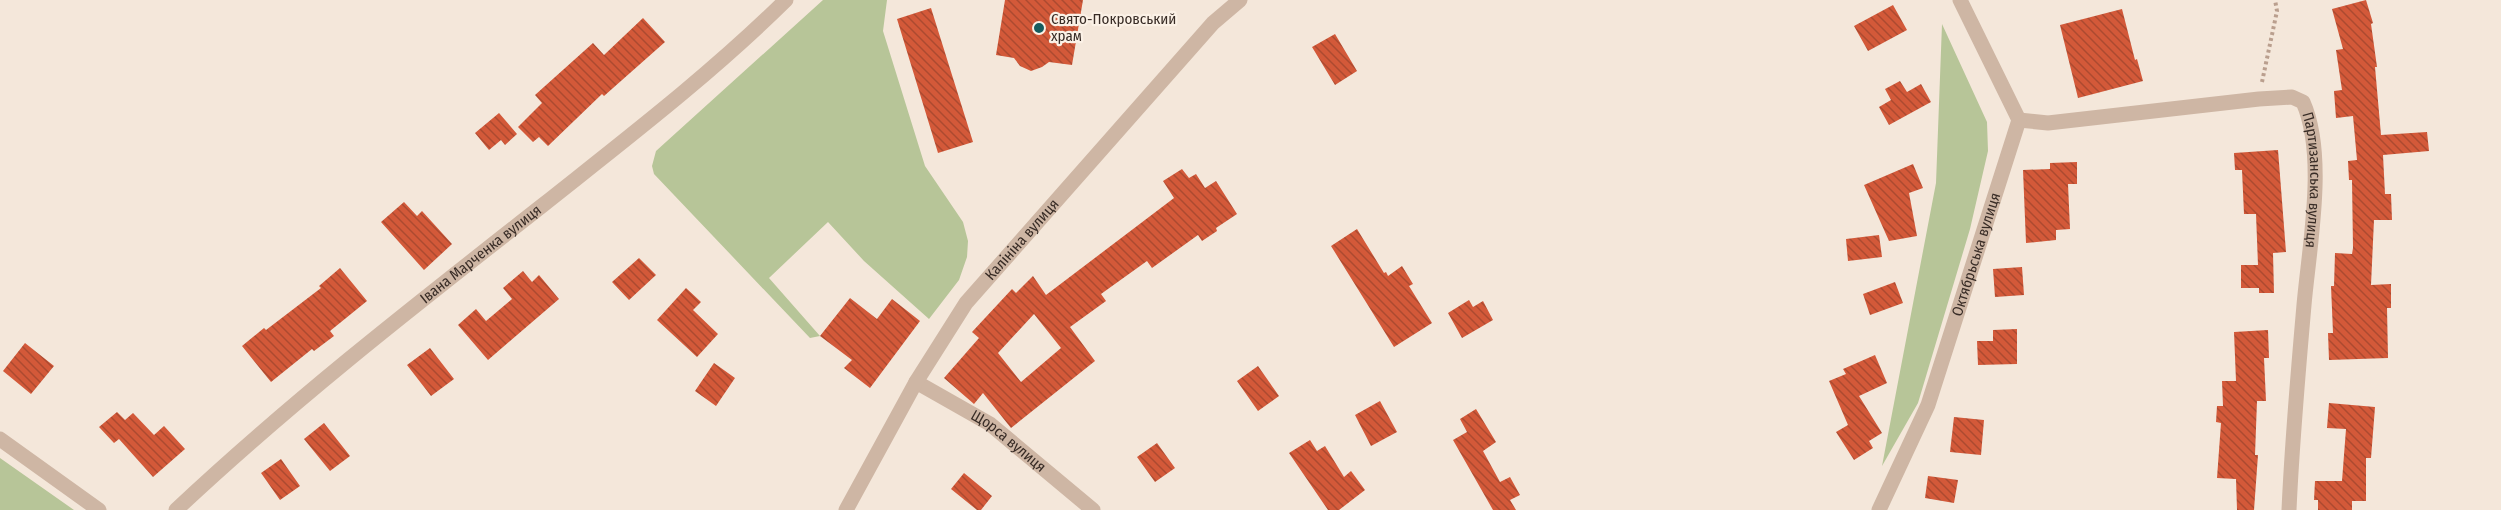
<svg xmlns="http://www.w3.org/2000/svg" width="2501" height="510" viewBox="0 0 2501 510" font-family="'Fira Sans Condensed',sans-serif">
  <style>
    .green { fill: #b7c598 }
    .building { fill: url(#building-back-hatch); fill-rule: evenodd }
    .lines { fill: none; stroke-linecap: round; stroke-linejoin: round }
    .path { stroke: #ba9f8e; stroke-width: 4; stroke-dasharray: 3 3; stroke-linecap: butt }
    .minor { stroke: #ceb6a4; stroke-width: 15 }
    .poi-dot { fill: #175c5e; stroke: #fbf1e6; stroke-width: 2 }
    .labels { text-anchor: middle; stroke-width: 4.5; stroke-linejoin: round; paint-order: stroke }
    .poi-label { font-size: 15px; fill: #382c26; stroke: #fbf1e6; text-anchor: start }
    .street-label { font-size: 15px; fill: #382c26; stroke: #fbf1e6 }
  </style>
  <defs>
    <pattern id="building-back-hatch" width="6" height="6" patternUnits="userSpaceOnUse" patternTransform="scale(1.5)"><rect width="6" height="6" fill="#d35939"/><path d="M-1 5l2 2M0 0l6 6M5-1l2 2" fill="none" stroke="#ac4a30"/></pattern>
  </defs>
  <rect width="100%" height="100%" fill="#f4e7da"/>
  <path class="green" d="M823,0H887L883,31L925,166L963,222L968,241L967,257L959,280L929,319L864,261L828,222L769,278L820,336L810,338L654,174L652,166L656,151Z
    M1942,24L1987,122L1988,151L1970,229L1918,403L1882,466L1936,183Z
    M0,458L74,510H0Z"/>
  <path class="building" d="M1005,0H1083L1072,65L1049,62L1042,67L1031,71L1020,66L1014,58L996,55Z
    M2366,0L2373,23L2371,24L2377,67H2375L2381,135L2427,132L2429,151L2383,155L2385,194H2391L2392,220H2374L2371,285L2391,284V308H2387L2388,358L2329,360L2328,333H2333L2331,286H2334L2335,253L2352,254L2353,248L2352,180H2349L2348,161L2357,160L2353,116L2336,118L2334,91L2342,90L2336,50L2343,49L2332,9Z
    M1893,5L1907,30L1868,51L1854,26Z
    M931,8L973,142L938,153L897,19Z
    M2122,9L2135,60L2137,59L2143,81L2078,98L2060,25Z
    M643,18L665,42L604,96L602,94L548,146L539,137L533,142L518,127L542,103L535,95L593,43L604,55Z
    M1335,34L1357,71L1335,85L1312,47Z
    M1900,81L1907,92L1921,84L1931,102L1889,125L1879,107L1891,100L1885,89Z
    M499,113L517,134L505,145L501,140L489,150L475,133Z
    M2278,150L2286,252L2273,253L2274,293H2259V288H2241V265H2258L2256,214H2244L2242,170H2235L2234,153Z
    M2077,162V184H2068L2070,229L2056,230V240L2026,243L2023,170L2050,169V163Z
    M1913,164L1923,188L1909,193L1917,236L1889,241L1864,185Z
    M1182,169L1189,178L1196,174L1205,188L1216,181L1237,214L1216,228L1217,231L1202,241L1198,235L1152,268L1147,261L1101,294L1106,301L1070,327L1095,361L1011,428L983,393L974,404L944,378L979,338L972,332L1012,289L1016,293L1033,276L1046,295L1174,198L1163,181ZM1034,314L1061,348L1021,382L998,353Z
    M404,202L417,216L422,211L452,244L424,270L381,222Z
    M1357,229L1384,273L1386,272L1388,276L1402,266L1413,284L1409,286L1432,323L1394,347L1331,246Z
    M1879,235L1882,257L1848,261L1846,239Z
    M639,258L656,275L629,300L612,282Z
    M2022,267L2024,295L1995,297L1993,269Z
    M340,268L367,301L330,331L334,336L314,351L312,349L271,382L242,346L264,328L266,330L321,288L319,286Z
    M523,271L532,282L539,275L559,299L488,360L458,325L476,309L486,321L512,299L503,288Z
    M1895,282L1903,303L1870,315L1863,294Z
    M686,288L701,302L693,310L718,334L697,357L657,320Z
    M850,298L877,319L892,299L920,321L870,388L844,368L852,360L820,336Z
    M1469,300L1473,307L1483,301L1493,320L1462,338L1448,313Z
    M2017,329V364L1978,365L1977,341H1993V330Z
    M2268,330L2269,358H2264L2266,401H2257L2255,455H2258L2254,510H2237L2236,479L2217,478L2221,423L2216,422L2217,406H2223L2222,381H2236L2234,332Z
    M25,343L54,366L31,394L3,371Z
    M430,348L454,379L431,396L407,365Z
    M1875,355L1887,383L1859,396L1882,433L1869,441L1873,448L1854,460L1836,432L1848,425L1829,381L1846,374L1843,369Z
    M714,363L735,378L716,406L695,391Z
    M1258,366L1279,396L1258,411L1237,381Z
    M1380,401L1397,432L1371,446L1355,415Z
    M2329,403L2375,407L2371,458H2366V501H2352V510H2318V500H2314L2315,481H2342L2346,429L2327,428Z
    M1476,409L1496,442L1483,451L1500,482L1510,477L1520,495L1510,500L1516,510H1493L1453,440L1467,432L1460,419Z
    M117,412L125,420L133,413L154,435L164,426L185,449L153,477L119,439L114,443L99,427Z
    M1954,417L1984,420L1981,455L1950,452Z
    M324,423L350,456L330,471L304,439Z
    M1310,440L1317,451L1325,446L1344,477L1351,471L1365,490L1339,510H1328L1289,453Z
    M1157,443L1175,468L1155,482L1137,457Z
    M281,459L300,486L280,500L261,473Z
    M964,473L992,496L981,510H977L951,489Z
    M1928,476L1958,480L1954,503L1925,498Z"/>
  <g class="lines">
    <path class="path" d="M2262,82L2277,11L2275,0"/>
    <g class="minor">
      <path id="s1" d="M2019,120L2048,123L2259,99L2292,97L2303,102C2327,156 2309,247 2304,305C2298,374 2292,441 2289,510"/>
      <path id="s2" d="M916,382L990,424L1093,510"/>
      <path d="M0,439L99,510"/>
      <path id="s3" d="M176,510C292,401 418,303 543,205C626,139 711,74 786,0"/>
      <path id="s4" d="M846,510L916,382L966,303L1213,23L1240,0"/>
      <path id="s5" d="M1879,510L1928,405L2019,120L1960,0"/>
    </g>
  </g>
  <circle class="poi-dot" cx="1039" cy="28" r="6"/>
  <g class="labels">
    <g class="poi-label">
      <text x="1051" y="24">Свято-Покровський<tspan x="1051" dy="17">храм</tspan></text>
    </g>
    <g class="street-label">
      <text dy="5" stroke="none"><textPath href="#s1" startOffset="366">Партизанська вулиця</textPath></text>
      <text dy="5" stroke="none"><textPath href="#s4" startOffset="324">Калініна вулиця</textPath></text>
      <text dy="5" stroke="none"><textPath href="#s3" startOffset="398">Івана Марченка вулиця</textPath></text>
      <text dy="5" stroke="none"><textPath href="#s5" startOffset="274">Октябрьська вулиця</textPath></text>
      <text dy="5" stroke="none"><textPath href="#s2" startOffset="110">Щорса вулиця</textPath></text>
    </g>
  </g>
</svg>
